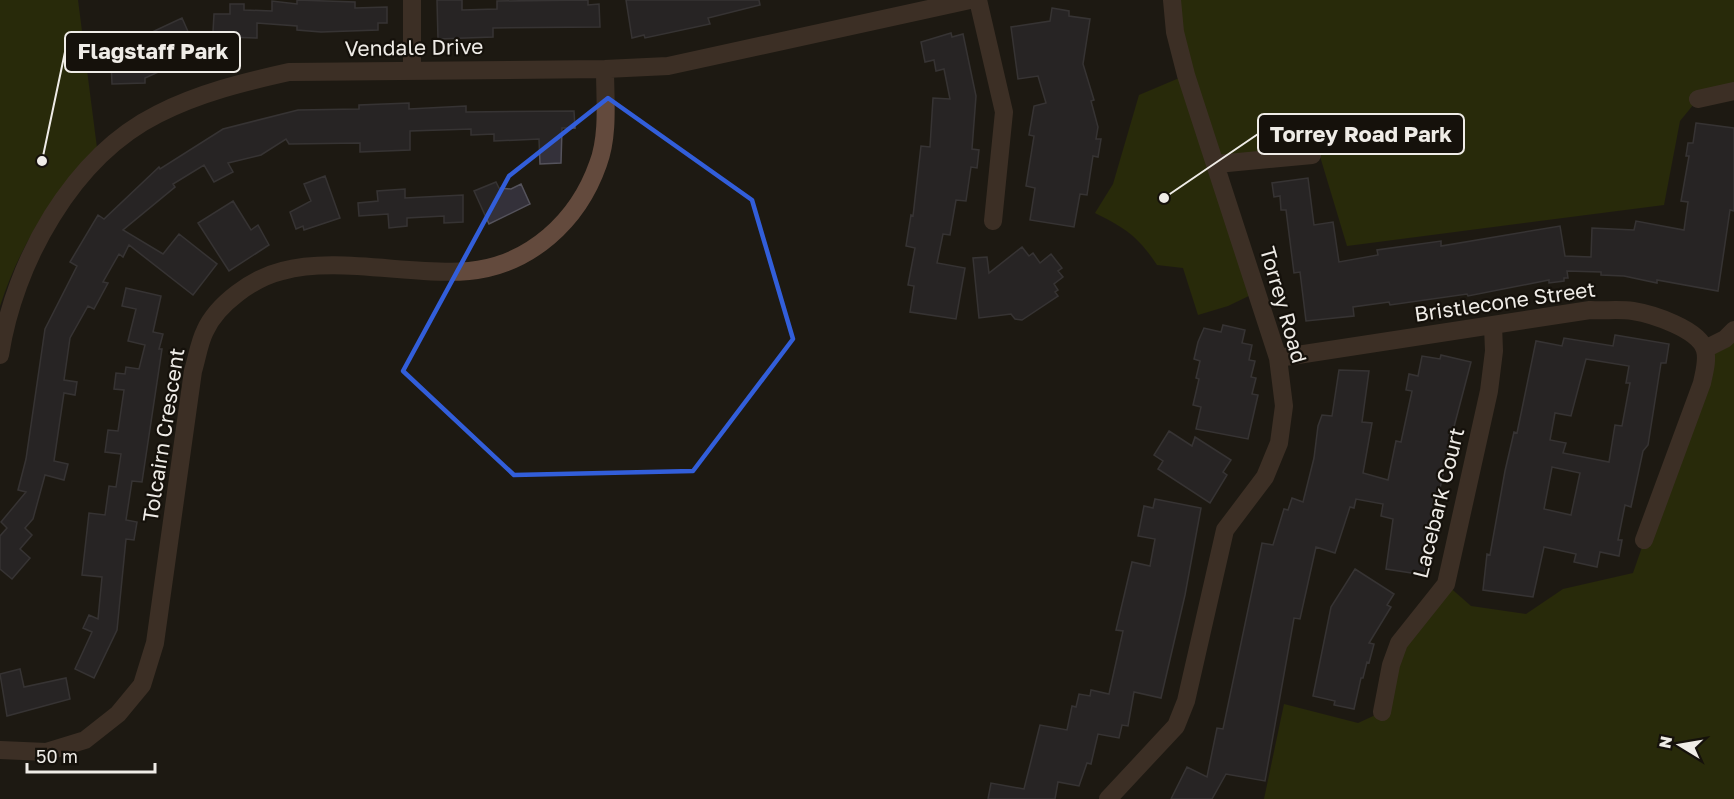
<svg xmlns="http://www.w3.org/2000/svg" width="1734" height="799" viewBox="0 0 1734 799" font-family="'Golos Text',sans-serif">
  <style>
    .green { fill: #363e00 }
    .building { fill: #34313a; stroke: #55535c; stroke-width: 1.5; fill-rule: evenodd }
    .lines { fill: none; stroke-linecap: round; stroke-linejoin: round }
    .street { stroke: #634a3d; stroke-width: 18 }
    .marked { fill: none; stroke: #325eda; stroke-width: 4.5; stroke-linejoin: round }
    .labels { text-anchor: middle; stroke-width: 4.5; stroke-linejoin: round; paint-order: stroke }
    .street-label { font-size: 21px; fill: #efece7; stroke: #15110b }
    .leader { fill: none; stroke: #efece7; stroke-width: 2 }
    .callout-dot { fill: #efece7; stroke: #15110b; stroke-width: 2 }
    .callout { fill: #15110b; stroke: #efece7; stroke-width: 2 }
    .callout-label { font-size: 22px; text-anchor: middle; font-weight: bold; fill: #efece7 }
  </style>
  <rect width="100%" height="100%" fill="#1e1a13"/>
  <path class="green" d="M0,0H78L97,148C51,196 21,243 0,306Z
    M1172,0H1734V91L1698,99L1680,121L1664,205L1347,246L1319,153L1217,164Z
    M1184,76L1255,293L1228,306L1198,315L1183,268L1157,265C1138,236 1125,228 1095,213L1113,184L1139,95Z
    M1734,330V799H1264L1284,704L1358,723L1382,712L1391,665L1446,584L1471,606L1526,614L1563,589L1633,573L1706,363Z"/>
  <path class="building" d="M297,0L355,2V8L387,7V23H378V30L321,32L297,30V26L257,23V38L228,37V33L213,32L214,14H230V4H244V10L272,11V1L297,4Z
    M437,0H462V10L497,9V1L588,0V5L599,4L600,27L493,28V37L438,39Z
    M626,0H759L760,5L708,18L710,24L645,38L644,35L632,38Z
    M1052,8L1069,11V16L1090,19L1083,64L1094,100L1091,101L1098,127L1096,139H1101L1098,157L1093,156L1087,195L1080,194L1074,227L1030,220L1035,188L1026,186L1034,136L1029,135L1034,106L1046,103L1038,76L1018,79L1011,27L1050,21Z
    M182,18L198,54L145,78V83L112,84L110,35L148,34Z
    M951,33L952,37L963,34L976,96L972,149L979,150L977,168L971,167L966,201L956,200L950,235L943,234L937,263L965,268L956,319L910,312L914,286L908,285L915,248L906,246L911,215L913,216L921,146L930,147L933,98L950,99L944,69L936,71L934,60L925,62L921,42Z
    M409,103V109L466,106V112L574,111L575,128H562L561,163L540,164L539,139L494,141V134L471,135V129L410,131V150L360,152V143L289,144L286,139L261,155L228,163L233,172L214,182L204,165L173,184L175,187L123,230L163,254L179,234L217,264L193,295L129,245L123,257L119,254L103,282L108,283L94,309L88,306L70,338L64,380L77,382L75,395L64,393L54,461L68,464L64,480L45,475L33,519L25,528L32,535L20,549L30,558L12,579L0,569V536L7,528L1,522L26,492L18,490L26,459L45,329L77,266L70,262L98,215L104,219L159,167L160,169L223,129L298,110L359,109V105Z
    M1696,123L1734,128V211L1730,210L1718,291L1657,280V283L1624,276L1601,275V272L1567,271L1568,278H1564V281L1549,283V280L1468,296L1467,294L1390,305L1389,302L1353,307L1354,316L1306,321L1300,272L1294,273L1286,210H1281L1280,196L1274,197L1272,183L1308,178L1314,225L1333,222L1339,262L1378,255L1377,250L1441,241V246L1560,226L1565,256L1591,257L1592,228L1634,230L1636,221L1684,230L1688,202L1681,201L1689,156H1686L1688,143H1693Z
    M325,176L340,218L304,230L303,226L296,229L290,212L311,201L304,184Z
    M496,182L499,188L511,189L521,184L530,204L489,224L474,191Z
    M405,189V198L463,195V222L444,223V216L407,218V226L389,228L388,214L359,216L358,203L378,201L377,191Z
    M233,201L251,230L258,225L269,245L229,271L198,223Z
    M1022,247L1029,256L1033,253L1040,263L1051,254L1062,268L1058,271L1063,277L1054,284L1058,290L1055,292L1058,296L1022,320L1015,319L1011,314L979,318L973,258L987,257L989,273Z
    M126,288L161,296L153,332L163,334L159,349H162L142,482L132,481L126,520L137,522L134,540L126,539L117,630L94,678L75,669L92,632L83,628L89,615L98,619L102,577L82,575L89,513L105,515L109,486L116,487L121,454L105,452L108,430L118,431L124,390L114,389L116,373L125,374L126,367L139,369L145,345L128,341L136,309L122,306Z
    M1223,325L1245,330L1242,343L1252,345L1249,360L1255,361L1251,377L1256,378L1252,394L1258,395L1248,439L1196,429L1201,407L1193,405L1199,379L1196,378L1200,361L1194,359L1198,342L1204,328L1221,332Z
    M1615,335L1669,344L1666,363H1661L1648,445L1643,451L1631,507L1625,505L1618,540H1622L1619,556L1600,552L1597,567L1574,562L1576,554L1544,547L1533,597L1483,590L1487,554L1490,555L1505,471L1514,432L1517,433L1536,341L1562,346L1564,338L1613,346ZM1586,359L1629,366L1626,383H1630L1622,426L1615,425L1609,462L1563,453L1566,443L1550,440L1555,413L1571,416ZM1552,467L1580,473L1571,515L1544,509Z
    M1441,355L1471,362L1449,446L1435,512H1438L1434,535L1430,534L1424,575L1386,569L1393,519L1381,516L1383,504L1356,499L1354,508L1350,507L1335,553L1316,547L1300,619L1294,618L1265,781L1226,774L1212,799H1171L1187,767L1207,777L1217,728L1223,729L1262,543L1273,545L1284,509L1288,510L1292,498L1303,502L1314,458L1318,426L1322,415L1332,416L1339,370L1369,371L1362,422L1372,423L1363,473L1388,480L1396,441L1401,442L1412,391L1406,390L1409,374L1418,376L1422,356L1440,359Z
    M1169,431L1192,446L1195,437L1231,460L1223,472L1227,475L1210,503L1158,469L1163,461L1154,455Z
    M1155,499L1201,508L1185,595L1161,698L1134,692L1128,726L1122,725L1119,738L1098,734L1091,764L1087,763L1079,786L1058,782L1055,799H988L991,783L1024,789L1040,725L1067,730L1072,706L1076,707L1079,694L1090,696L1091,690L1109,694L1123,631L1116,630L1132,562L1150,566L1155,539L1138,536L1144,506L1153,508Z
    M1355,569L1394,594L1387,605L1391,607L1369,643L1374,644L1369,663L1367,662L1363,678H1361L1354,709L1334,705L1335,701L1313,696L1331,607Z
    M20,669L24,687L66,678L70,699L7,716L0,674Z"/>
  <g class="lines">
    <path class="street" d="M412,0V70
      M978,0L1004,112L993,221
      M1698,99L1734,91
      M1217,164L1312,155
      M1705,349L1725,339L1734,330
      M0,355C14,263 72,157 158,114C199,93 244,82 289,72L605,69L668,66L970,0
      M1278,358L1590,310C1604,311 1619,309 1633,311C1652,314 1699,329 1705,350C1708,360 1704,373 1702,383L1644,540
      M1382,712L1391,665L1399,643L1446,584L1489,391L1494,351L1493,325
      M0,750L46,752L85,740L118,714L142,685L155,643L193,371C197,358 199,343 205,331C217,304 253,278 282,271C336,256 412,276 469,271C530,265 578,221 598,164C609,135 605,99 605,69
      M1108,799L1176,726L1186,701L1225,530L1265,477L1279,443L1284,406L1278,358L1186,75L1175,32L1172,0"/>
  </g>
  <path d="M0 0H1734V799H0ZM608,98L752,200L793,339L693,471L514,475L403,371L509,176Z" fill="#1e1a13" fill-opacity=".55" fill-rule="evenodd"/>
  <path class="marked" d="M608,98L752,200L793,339L693,471L514,475L403,371L509,176Z"/>
  <g class="labels">
    <g class="street-label">
      <text transform="translate(414 48) rotate(-1)" y="7">Vendale Drive</text>
      <text transform="translate(1505 302) rotate(-8)" y="7">Bristlecone Street</text>
      <text transform="translate(1283 305) rotate(74)" y="7">Torrey Road</text>
      <text transform="translate(164 435) rotate(-81)" y="7">Tolcairn Crescent</text>
      <text transform="translate(1439 503) rotate(-76)" y="7">Lacebark Court</text>
    </g>
  </g>
  <path class="leader" d="M42 161L65 52M1164 198L1258 134"/>
  <g class="callout-dot">
    <circle cx="42" cy="161" r="6"/>
    <circle cx="1164" cy="198" r="6"/>
  </g>
  <g class="callout">
    <rect x="65" y="32" width="175" height="40" rx="6"/>
    <rect x="1258" y="114" width="206" height="40" rx="6"/>
  </g>
  <g class="callout-label">
    <text x="153" y="59">Flagstaff Park</text>
    <text x="1361" y="142">Torrey Road Park</text>
  </g>
  <g transform="translate(1680 745) rotate(281)" stroke="#15110b" stroke-width="4.5" paint-order="stroke">
  <path d="M0-4.5L10 22L0 15L-10 22Z" fill="#efece7"/>
  <text y="-9" font-size="16" font-weight="bold" text-anchor="middle" fill="#efece7">N</text>
  </g>
  <path d="M27 763v9h128v-9" fill="none" stroke="#efece7" stroke-width="3"/>
  <text x="36" y="763" font-size="18" fill="#efece7" stroke="#15110b" stroke-width="4.5" paint-order="stroke">50 m</text>
</svg>
